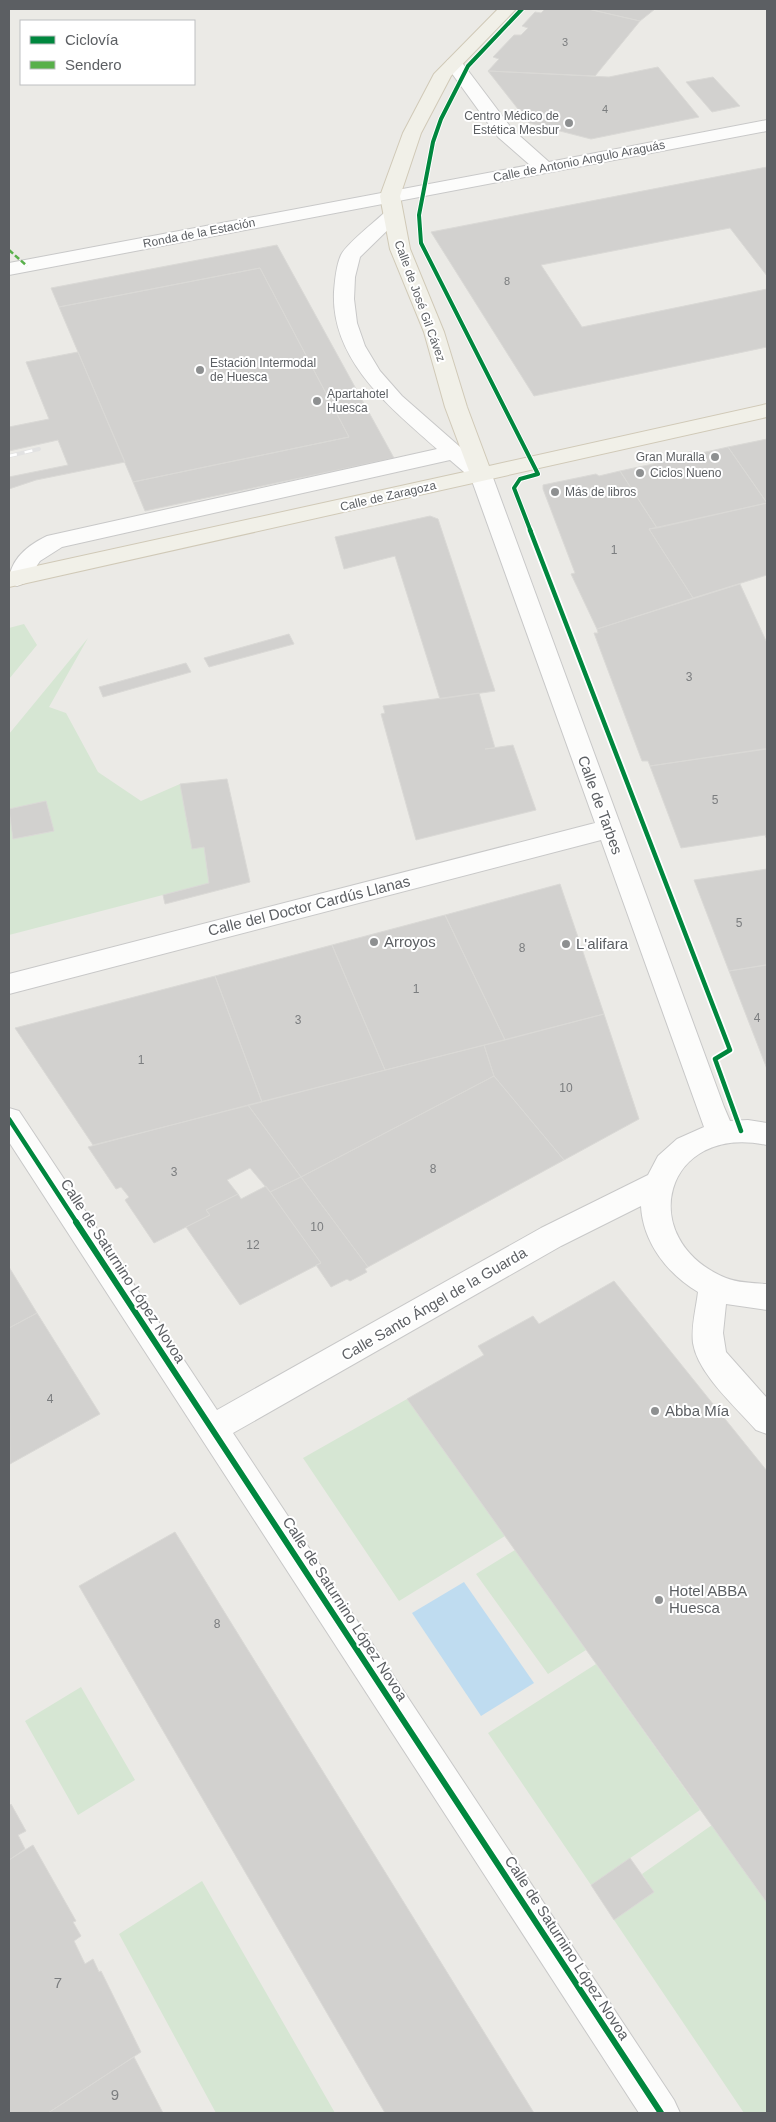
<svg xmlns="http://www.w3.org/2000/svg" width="776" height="2122" viewBox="0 0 776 2122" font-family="Helvetica,sans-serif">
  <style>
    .green { fill: #d6e6d3 }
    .water { fill: #bfdcf0 }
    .building { fill: #d2d1cf; stroke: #dad9d6 }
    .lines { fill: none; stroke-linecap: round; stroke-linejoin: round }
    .minor-casing { stroke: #c8c8c8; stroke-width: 2 }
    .major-casing { stroke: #d0c9b7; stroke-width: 2 }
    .minor { fill: #fcfcfb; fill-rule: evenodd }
    .major { fill: #f1f0e8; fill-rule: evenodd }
    .rail-casing { stroke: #e2e2e2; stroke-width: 4 }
    .rail { stroke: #fff; stroke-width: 2.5; stroke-dasharray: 8; stroke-linecap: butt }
    .quiet { stroke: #58b04a; stroke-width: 2.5; stroke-dasharray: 5.5 2.5; stroke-linecap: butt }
    .cycleway-far2-casing { stroke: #fff; stroke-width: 6 }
    .cycleway-far1-casing { stroke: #fff; stroke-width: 8 }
    .cycleway-casing { stroke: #fff; stroke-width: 9 }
    .cycleway-far2 { stroke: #00873e; stroke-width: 4 }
    .cycleway-far1 { stroke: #00873e; stroke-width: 4.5 }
    .cycleway { stroke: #00873e; stroke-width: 6 }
    .poi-dot { fill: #8e9091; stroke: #fff; stroke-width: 2 }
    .labels { text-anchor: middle; stroke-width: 4; stroke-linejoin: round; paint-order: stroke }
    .far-number-label { font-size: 11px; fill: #7b7d7f }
    .far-poi-label { font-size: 12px; fill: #5c5f63; stroke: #fff; text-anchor: start }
    .far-street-label { font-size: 12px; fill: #5c5f63; stroke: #fff }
    .number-label { font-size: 12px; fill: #7b7d7f }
    .street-label { font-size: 15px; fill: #5c5f63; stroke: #fff }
    .poi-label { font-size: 15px; fill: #5c5f63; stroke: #fff; text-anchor: start }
    .near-number-label { font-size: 15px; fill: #7b7d7f }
  </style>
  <rect width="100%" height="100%" fill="#ebeae6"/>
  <path class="green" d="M24,624L37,645L9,679V628Z
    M88,638L49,707L66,713L98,772L141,801L180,784L204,847L209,883L9,935V734Z
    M407,1399L505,1536L399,1601L303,1458Z
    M515,1550L586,1650L548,1674L476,1574Z
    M596,1664L700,1810L591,1885L488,1733Z
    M81,1687L135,1780L78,1815L25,1721Z
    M712,1825L767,1903V2113H744L614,1920L654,1892L642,1874Z
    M202,1881L335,2113H216L119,1934Z"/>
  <path class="water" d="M464,1582L534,1683L481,1716L412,1613Z"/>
  <path class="building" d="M545,9H588L640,21L595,76L488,71L499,59L493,57L514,35H521L528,28L522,26L535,12L541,13Z
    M588,9H655L640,21Z
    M658,67L699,117L591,139L529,123L488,71L609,77Z
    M713,77L740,106L712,112L686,82Z
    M767,167V276L730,228L541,265L582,327L767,289V347L534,396L431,232Z
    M277,245L394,458L145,511L133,482L349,437L260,268L59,307L51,288Z
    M260,268L349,437L133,482L59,307Z
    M78,352L125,462L36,480L9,489V477L68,465L58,440L9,451V427L49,419L26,362Z
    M767,439V503L728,447Z
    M728,447L767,503L657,528L620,471L681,458L679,454L695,451L697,454Z
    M620,471L657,528L649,529L693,598L597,629L571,574L575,573L543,489V485L596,474L599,476Z
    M767,503V575L693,598L649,529Z
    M430,516L438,519L495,691L440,699L395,556L344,569L335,537Z
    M740,584L767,643V749L650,766L648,761H642L594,633H598L597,629Z
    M289,634L294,644L209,667L204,658Z
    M186,663L191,672L103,697L99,687Z
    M479,693L495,748L485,749L513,745L536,810L416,840L381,714L385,713L383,706Z
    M763,749H767V840L765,835L681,848L650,766Z
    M227,779L250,882L165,904L163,895L209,883L204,847L192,849L180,784Z
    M46,801L54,831L13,839L9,809Z
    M767,869V965L729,971L694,880Z
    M560,884L604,1014L505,1040L445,915Z
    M445,915L505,1040L385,1070L332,945Z
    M332,945L385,1070L262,1102L215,976Z
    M765,965H767V1069L729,971Z
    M215,976L262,1102L93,1145L15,1028Z
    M604,1014L639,1119L564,1160L494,1076L484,1045Z
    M484,1045L494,1076L301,1177L248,1105Z
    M494,1076L564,1160L368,1267L301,1177Z
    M248,1105L301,1177L270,1192L250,1168L227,1180L238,1194L206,1210L210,1215L154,1243L125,1200L129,1197L121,1187L116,1189L88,1147Z
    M301,1177L368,1267L365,1269L367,1272L350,1281L347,1279L331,1287L316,1265L321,1263L270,1192Z
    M266,1186L321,1263L240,1305L186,1227L210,1215L206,1210L238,1194L241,1199Z
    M9,1267L37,1313L9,1328Z
    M614,1281L767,1471V1903L407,1399L484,1355L478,1346L533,1316L539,1324Z
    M37,1313L100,1414L10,1464L9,1328Z
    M175,1532L534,2113H385L79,1586Z
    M11,1804L26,1831L18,1835L25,1849L9,1860V1806Z
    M33,1845L76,1921L73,1922L81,1936L74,1941L85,1964L93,1959L99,1972L101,1971L141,2052L48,2113H9V1860Z
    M630,1858L654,1892L614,1920L591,1885Z
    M134,2057L163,2113H48L103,2077Z"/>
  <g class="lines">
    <defs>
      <path id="minor" d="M454,59L460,60L512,129L549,162L767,120V131L9,275V263L530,165L498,137L448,68L445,64L448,60Z
        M392,210L399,212L402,216L360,257L355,277L354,299L357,323L365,346L380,371L402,396L492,475L724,1107L730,1121L748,1120L767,1123V1145C663,1123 634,1240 726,1278C738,1283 754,1283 767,1284V1310L726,1304L723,1333L726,1352L767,1398V1434L756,1430C735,1406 698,1374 693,1343C691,1326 696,1309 698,1292C668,1274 643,1243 641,1206L561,1246L233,1433L674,2100L680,2113H639L9,1142V1108L19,1111L217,1410L541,1228L648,1175L658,1156L677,1139L704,1127L601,840L9,994V974L595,823L471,478L450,460L62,547L40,561L25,583L17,586L9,583C9,560 28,545 47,536L437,449C391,408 331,361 334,292C335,280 336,266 341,255C347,243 375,222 385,212Z"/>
      <path id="major" d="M498,9H516L451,76L421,133L400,196L410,249L444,332L467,407L489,466L767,404V417L9,587V572L469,471L445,407L424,332L390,249L380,196L403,133L434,74Z"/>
    </defs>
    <use href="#minor" class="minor-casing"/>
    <use href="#major" class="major-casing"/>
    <use href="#minor" class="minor"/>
    <use href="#major" class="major"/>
    <defs>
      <path id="rail" d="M9,456L39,449"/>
    </defs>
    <use href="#rail" class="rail-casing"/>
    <use href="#rail" class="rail"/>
    <path class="quiet" d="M9,250L27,266"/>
    <defs>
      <path id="cycleway-far2" d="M522,9L468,66L441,119L433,142L419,215L421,243L538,474L520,479L514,488L531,532"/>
      <path id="cycleway-far1" d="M530,530L730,1050L715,1059L741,1131
        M9,1119L77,1223"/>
      <path id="cycleway" d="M76,1222L661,2113"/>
    </defs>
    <use href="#cycleway-far2" class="cycleway-far2-casing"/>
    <use href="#cycleway-far1" class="cycleway-far1-casing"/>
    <use href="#cycleway" class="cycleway-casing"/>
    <use href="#cycleway-far2" class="cycleway-far2"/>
    <use href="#cycleway-far1" class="cycleway-far1"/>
    <use href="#cycleway" class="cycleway"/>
  </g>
  <g class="poi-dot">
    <circle cx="569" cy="123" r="5"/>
    <circle cx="200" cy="370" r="5"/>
    <circle cx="317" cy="401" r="5"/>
    <circle cx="715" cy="457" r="5"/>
    <circle cx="640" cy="473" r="5"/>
    <circle cx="555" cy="492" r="5"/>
    <circle cx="374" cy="942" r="5"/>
    <circle cx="566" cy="944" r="5"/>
    <circle cx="655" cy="1411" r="5"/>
    <circle cx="659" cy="1600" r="5"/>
  </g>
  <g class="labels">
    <g class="far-number-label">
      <text x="565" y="46">3</text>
      <text x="605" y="113">4</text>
      <text x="507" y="285">8</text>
    </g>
    <g class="far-poi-label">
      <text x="559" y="120" text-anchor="end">Centro Médico de<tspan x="559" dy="14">Estética Mesbur</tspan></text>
      <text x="210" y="367">Estación Intermodal<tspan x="210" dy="14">de Huesca</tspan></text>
      <text x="327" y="398">Apartahotel<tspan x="327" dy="14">Huesca</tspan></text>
      <text x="705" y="461" text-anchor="end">Gran Muralla</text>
      <text x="650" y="477">Ciclos Nueno</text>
      <text x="565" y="496">Más de libros</text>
    </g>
    <g class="far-street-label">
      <text transform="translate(579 161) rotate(-11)" y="4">Calle de Antonio Angulo Araguás</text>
      <text transform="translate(199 233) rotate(-11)" y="4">Ronda de la Estación</text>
      <text transform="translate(420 301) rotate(70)" y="4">Calle de José Gil Cávez</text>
      <text transform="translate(388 496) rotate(-13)" y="4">Calle de Zaragoza</text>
    </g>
    <g class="number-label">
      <text x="614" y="554">1</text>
      <text x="689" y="681">3</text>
      <text x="715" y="804">5</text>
      <text x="739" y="927">5</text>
      <text x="522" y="952">8</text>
      <text x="416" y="993">1</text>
      <text x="757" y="1022">4</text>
      <text x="298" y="1024">3</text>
      <text x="141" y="1064">1</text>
      <text x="566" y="1092">10</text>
      <text x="433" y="1173">8</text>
      <text x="174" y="1176">3</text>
      <text x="317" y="1231">10</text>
      <text x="253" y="1249">12</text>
      <text x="50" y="1403">4</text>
      <text x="217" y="1628">8</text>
    </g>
    <g class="street-label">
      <text transform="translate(600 805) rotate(70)" y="5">Calle de Tarbes</text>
      <text transform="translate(309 906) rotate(-14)" y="5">Calle del Doctor Cardús Llanas</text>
      <text transform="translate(123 1271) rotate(57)" y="5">Calle de Saturnino López Novoa</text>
      <text transform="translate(434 1304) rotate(-30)" y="5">Calle Santo Ángel de la Guarda</text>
      <text transform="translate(345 1609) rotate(57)" y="5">Calle de Saturnino López Novoa</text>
      <text transform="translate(567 1948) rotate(57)" y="5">Calle de Saturnino López Novoa</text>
    </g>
    <g class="poi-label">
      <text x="384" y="947">Arroyos</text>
      <text x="576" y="949">L'alifara</text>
      <text x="665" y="1416">Abba Mía</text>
      <text x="669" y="1596">Hotel ABBA<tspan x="669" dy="17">Huesca</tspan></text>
    </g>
    <g class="near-number-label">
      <text x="58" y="1988">7</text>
      <text x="115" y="2100">9</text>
    </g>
  </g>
  <rect width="776" height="2122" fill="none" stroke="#5c5f63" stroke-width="20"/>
  <rect x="20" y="20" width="175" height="65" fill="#ffffff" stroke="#bebfc1"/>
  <rect x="30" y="36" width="25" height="8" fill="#00873e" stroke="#bebfc1"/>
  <text x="65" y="45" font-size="15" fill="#5c5f63">Ciclovía</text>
  <rect x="30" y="61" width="25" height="8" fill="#58b04a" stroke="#bebfc1"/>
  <text x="65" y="70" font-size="15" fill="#5c5f63">Sendero</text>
</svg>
